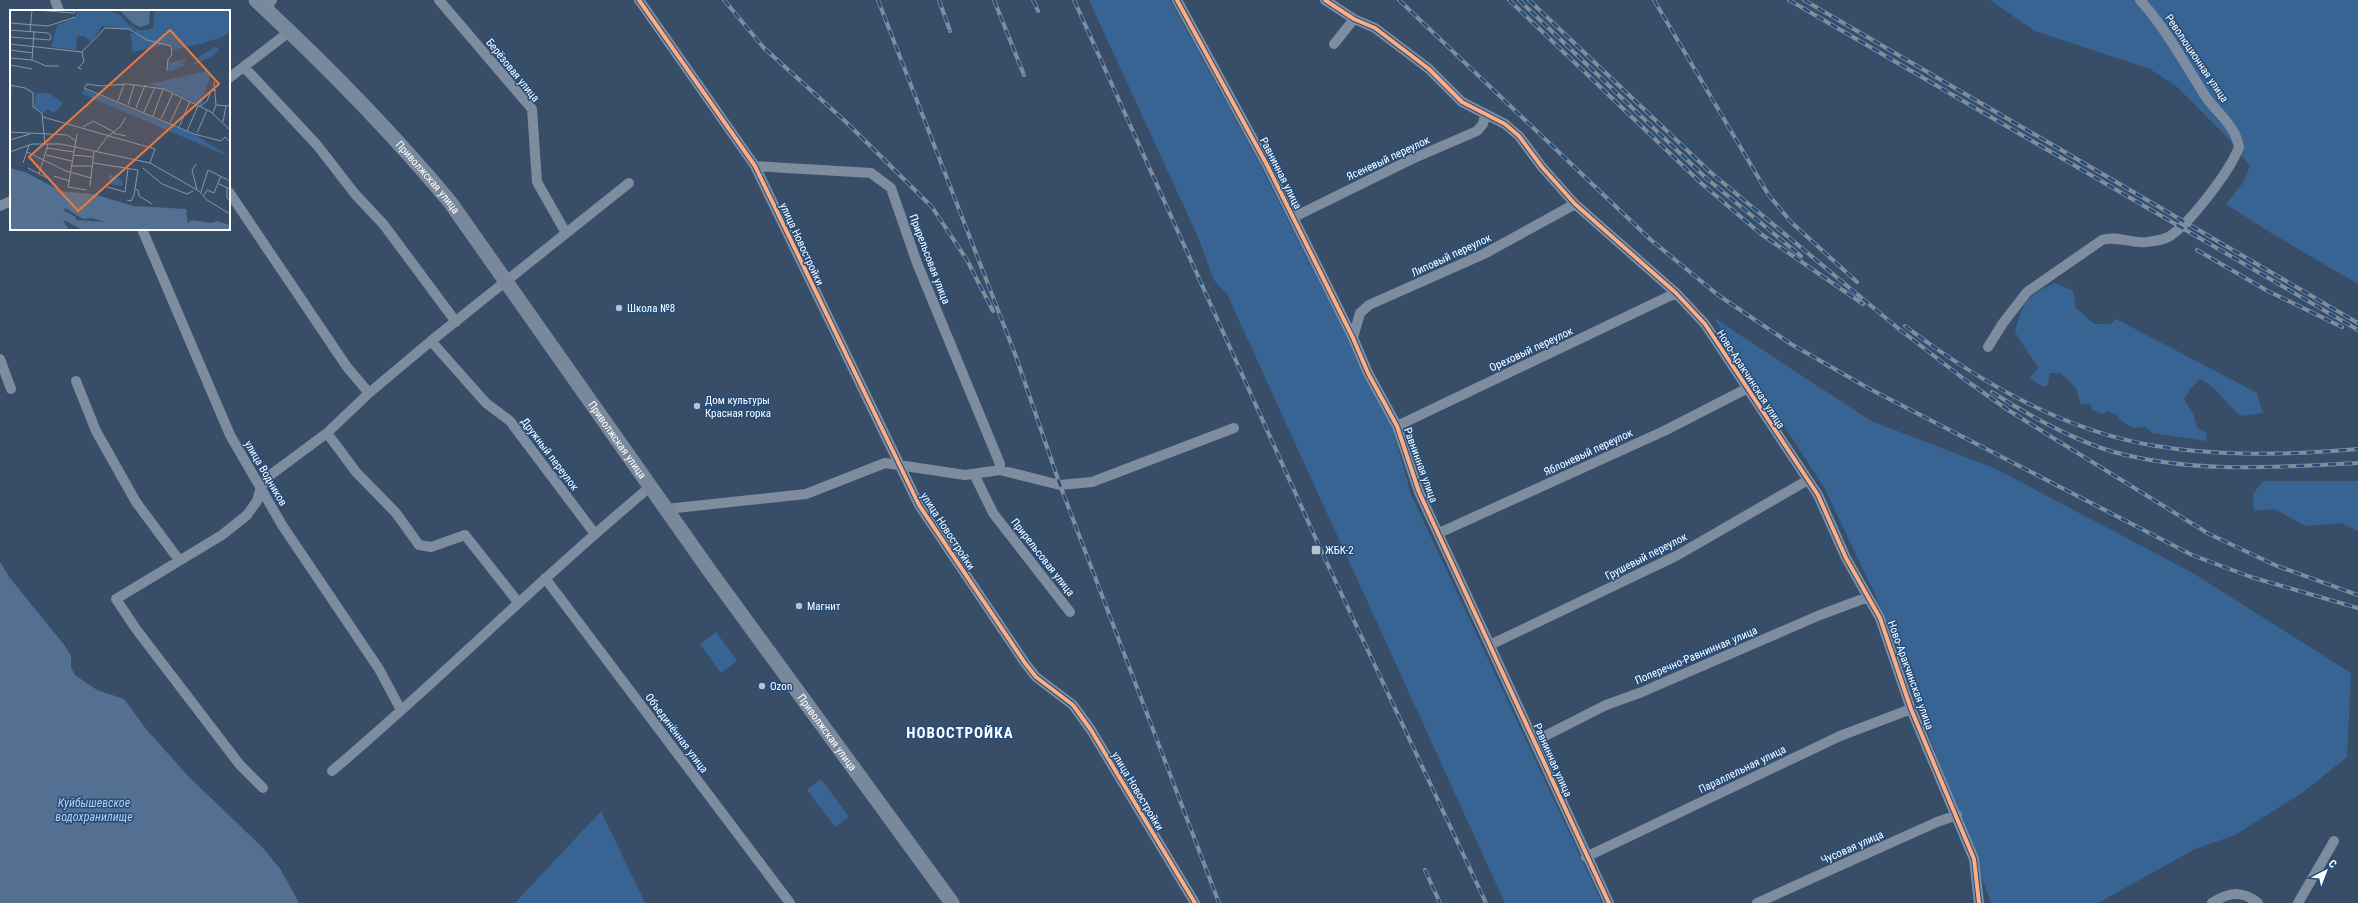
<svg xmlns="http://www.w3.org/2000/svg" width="2358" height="903" viewBox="0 0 2358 903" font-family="'Roboto Condensed',sans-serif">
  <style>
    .green { fill: #386493 }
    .water { fill: #536f91 }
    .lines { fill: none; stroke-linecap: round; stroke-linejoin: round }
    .street { stroke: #7d8d9f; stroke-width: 10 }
    .secondary { stroke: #79899b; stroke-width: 15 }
    .rail-casing { stroke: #7f8e9f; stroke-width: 4 }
    .rail { stroke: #244d7c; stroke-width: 2.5; stroke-dasharray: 8; stroke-linecap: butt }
    .cycleway-casing { stroke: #244d7c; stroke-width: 6 }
    .cycleway { stroke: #ffac80; stroke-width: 4 }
    .poi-dot { fill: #b9c1ca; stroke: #244d7c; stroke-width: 1.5 }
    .labels { text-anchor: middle; stroke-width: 3; stroke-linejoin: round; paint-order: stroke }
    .street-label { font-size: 11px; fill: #fff; stroke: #244d7c }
    .poi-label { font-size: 11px; fill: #fff; stroke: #244d7c; text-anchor: start }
    .water-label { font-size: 12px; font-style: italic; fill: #b4cfed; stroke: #244d7c }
    .district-label { font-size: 15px; font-weight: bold; letter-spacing: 1px; fill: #fff; stroke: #244d7c }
    .inset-road { fill: none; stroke: #8895a4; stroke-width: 1 }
    .view { fill: #ed7a3d; fill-opacity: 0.15; stroke: #ed7a3d; stroke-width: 2 }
    .inset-edge { fill: none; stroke: #fff; stroke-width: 2 }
  </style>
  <rect width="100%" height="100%" fill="#384e68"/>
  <path class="green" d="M1089,0H1170L1256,157L1392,427L1411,494L1602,903H1505L1227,294L1214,280L1198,237Z
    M1990,0H2358V284L2271,233L2226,204L2242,184L2250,166L2227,137L2176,86L2150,69L2035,31Z
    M2055,283L2073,291L2076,308L2094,324H2110L2116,319L2257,393L2263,413L2241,416C2226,404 2216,386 2200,379L2190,389L2184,399L2194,416L2197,428L2207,433L2206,441L2152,433L2146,427L2133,428L2119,419V416L2108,411L2102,414L2093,410L2089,403L2081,405L2076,388L2060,373H2050L2048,385L2043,387L2030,378L2038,368L2015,332C2023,302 2026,296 2055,283Z
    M1714,318L1871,421L1994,468L2191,572L2351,673L2347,757L2302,793L2235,835L2195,849L2098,903H1991L1885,616L1825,489Z
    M2263,481H2358V531L2341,523L2305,526L2275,509L2254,511L2253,494Z
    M716,632L737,661L721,673L700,644Z
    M821,779L849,817L835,827L807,790Z
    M601,811L645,903H515Z"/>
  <path class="water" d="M0,562L10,578L65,646L71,656V667L75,675L97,690L124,699L146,729L188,776L263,848L281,870L299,903H0Z"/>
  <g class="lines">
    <path class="street" d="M55,0L59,11
      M439,0L532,109L537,182L566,233
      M639,0L755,166L919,505L1025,663L1036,677L1073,705L1091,730L1195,903
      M1177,0L1267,165L1353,338L1368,373L1397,426L1419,492L1609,903
      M1325,0L1354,19L1375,28L1429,69L1462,102L1505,124L1519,136L1542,167L1575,204L1676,293L1705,324L1818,495L1846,558L1880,618L1911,709L1974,859L1979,903
      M266,9L272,0
      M1334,44L1354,19
      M244,67L317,145L355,194L384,225L456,322
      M229,78L289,32
      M755,166L871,173L891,188L917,263L1000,464V470
      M229,192L347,367L369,393
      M0,206L11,201
      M1294,217L1412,159L1477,131L1483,124L1485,115
      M142,229L230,435L282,525L379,669L401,710
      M1353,338L1360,313L1369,305L1484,254L1575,204
      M431,341L486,403L510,421L595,534
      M1988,347L2003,323L2027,292L2102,240C2116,235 2132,244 2147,242C2155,241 2164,240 2170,236C2191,222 2230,171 2239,147C2235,125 2218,114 2206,97C2184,63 2167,30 2140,0
      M0,359L11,389
      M76,381L96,431L136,502L179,560
      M1397,426L1676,293
      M327,433L356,472L396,513L419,545L431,547L465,535L518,602
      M974,474L993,513L1070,612
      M666,509L806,494L885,463L965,475L1000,470L1060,485L1092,482L1234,428
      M1439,533L1664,431L1746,389
      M545,578L790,903
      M1490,645L1676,556L1808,480
      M1535,741L1606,705L1642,692L1820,615L1868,597
      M332,771C441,679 540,578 650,487
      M263,788L240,765L136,629L116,599L222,535L247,515L257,501L261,487L269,476L327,433L369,393L431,341L629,183
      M1586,857L1840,736L1911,709
      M1757,903L1937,822L1957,815
      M2212,903C2229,892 2242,890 2258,903
      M2298,903L2334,841"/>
    <path class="secondary" id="s1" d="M256,0C325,64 390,130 450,202L709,570L952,903"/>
    <defs>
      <path id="rail" d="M724,0L764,48L845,121L932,207L967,260L993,311
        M878,0L1015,354L1060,485L1219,903
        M939,0L950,31
        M994,0L1024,75
        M1033,0L1038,11
        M1074,0L1320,548L1486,903
        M1399,0L1651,240L1718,295L1791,344L1868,388L2192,555L2251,577L2358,608
        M1509,0L1701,183L1761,234L1863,304
        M1519,0L1706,178L1801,256
        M1529,0L1709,171L1899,329L1964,379L2008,410L2209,534L2277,566L2358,595
        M1654,0L1768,194L1791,222L1857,282
        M1789,0L2358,330
        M1804,0L2358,323
        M2197,250L2266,290L2342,327
        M1905,326C1977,380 2060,429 2150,445C2219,457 2289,455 2358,449
        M1992,392C2026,414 2075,441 2114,452C2195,474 2276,467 2358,463
        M1425,870L1440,903"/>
    </defs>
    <use href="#rail" class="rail-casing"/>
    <use href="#rail" class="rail"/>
    <defs>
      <path id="cycleway" d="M639,0L755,166L919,505L1025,663L1036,677L1073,705L1091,730L1195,903
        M1177,0L1267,165L1353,338L1368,373L1397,426L1419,492L1609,903
        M1325,0L1354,19L1375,28L1429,69L1462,102L1505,124L1519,136L1542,167L1575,204L1676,293L1705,324L1818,495L1846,558L1880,618L1911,709L1974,859L1979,903"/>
    </defs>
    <use href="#cycleway" class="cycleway-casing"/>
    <use href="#cycleway" class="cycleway"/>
  </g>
  <g class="poi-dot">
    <circle cx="619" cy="308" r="4"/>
    <circle cx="697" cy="406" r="4"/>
    <rect x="1311" y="545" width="10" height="10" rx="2"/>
    <circle cx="799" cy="606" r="4"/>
    <circle cx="762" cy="686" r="4"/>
  </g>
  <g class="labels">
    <g class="street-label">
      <text transform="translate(2197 58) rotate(56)" y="4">Революционная улица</text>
      <text transform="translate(513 70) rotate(51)" y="4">Берёзовая улица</text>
      <text transform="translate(1388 158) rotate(-25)" y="4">Ясеневый переулок</text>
      <text transform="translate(1281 173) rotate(63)" y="4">Равнинная улица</text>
      <text dy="4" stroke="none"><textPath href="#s1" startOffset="247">Приволжская улица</textPath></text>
      <text transform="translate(802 244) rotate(65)" y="4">улица Новостройки</text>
      <text transform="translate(1451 255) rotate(-25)" y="4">Липовый переулок</text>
      <text transform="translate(930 259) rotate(69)" y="4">Прирельсовая улица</text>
      <text transform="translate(1531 349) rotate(-25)" y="4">Ореховый переулок</text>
      <text transform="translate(1751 379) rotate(57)" y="4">Ново-Аракчинская улица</text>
      <text dy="4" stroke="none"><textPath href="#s1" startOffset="571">Приволжская улица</textPath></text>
      <text transform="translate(1588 452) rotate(-25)" y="4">Яблоневый переулок</text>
      <text transform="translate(550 454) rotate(53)" y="4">Дружный переулок</text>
      <text transform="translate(1421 465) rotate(70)" y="4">Равнинная улица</text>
      <text transform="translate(266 473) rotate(60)" y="4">улица Водников</text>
      <text transform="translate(948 531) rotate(57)" y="4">улица Новостройки</text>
      <text transform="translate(1646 556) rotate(-27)" y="4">Грушевый переулок</text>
      <text transform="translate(1043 557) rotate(52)" y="4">Прирельсовая улица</text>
      <text transform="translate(1696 655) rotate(-23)" y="4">Поперечно-Равнинная улица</text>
      <text transform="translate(1911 675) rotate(70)" y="4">Ново-Аракчинская улица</text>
      <text transform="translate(677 733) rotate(53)" y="4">Объединённая улица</text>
      <text dy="4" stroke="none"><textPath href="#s1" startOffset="931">Приволжская улица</textPath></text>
      <text transform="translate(1553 760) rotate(66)" y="4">Равнинная улица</text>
      <text transform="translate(1742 769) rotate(-26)" y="4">Параллельная улица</text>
      <text transform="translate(1138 791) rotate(59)" y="4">улица Новостройки</text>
      <text transform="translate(1852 847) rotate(-24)" y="4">Чусовая улица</text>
    </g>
    <g class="poi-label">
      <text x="627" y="312">Школа №8</text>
      <text x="705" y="404">Дом культуры<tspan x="705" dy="13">Красная горка</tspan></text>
      <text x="1325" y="554">ЖБК-2</text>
      <text x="807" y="610">Магнит</text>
      <text x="770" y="690">Ozon</text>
    </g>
    <g class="water-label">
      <text x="94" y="807">Куйбышевское<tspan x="94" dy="14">водохранилище</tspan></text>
    </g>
    <g class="district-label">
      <text x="960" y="738">НОВОСТРОЙКА</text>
    </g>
  </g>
  <g transform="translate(10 10)">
    <rect width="220" height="220" fill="#384e68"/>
    <path d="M66,0H99L111,6L119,15L128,20H137L143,18L145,0H220V21L213,27L190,34L163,40V36L154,35L123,42L120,23L125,24L126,20L92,16L81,32L74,26H67L66,40L41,37L47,15L66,8ZM205,37L210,38L203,46L181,56L190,46ZM175,49L176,52H171L175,55L171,57L161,61L158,59L159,53ZM196,61L200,66L191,96L165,83L139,74ZM74,79L187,126L220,147L72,84ZM26,83H39L53,93L44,103L37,99L35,103L24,97ZM99,164L113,170L112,176L99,174Z" fill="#386493"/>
    <path d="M109,0H140L139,14L131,17L125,15ZM0,158L15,162L51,181L83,184L124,196L176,199L178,213L182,210L201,213L207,211L220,215V220H73L53,210L59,220H0ZM55,198L73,209L82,208L95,212L66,210V207L54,201Z" fill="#536f91" fill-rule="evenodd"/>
    <path class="inset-road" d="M25,0L64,3L65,0M0,13L38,16L66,7M0,20L38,23L41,26L40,30L0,27M20,22L22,0M0,34L72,42M0,40L23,43M72,42L95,18L119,19L137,30L161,36L162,45L158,49L157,61M72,42L74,52L68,58L72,59M0,48L22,50L36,56H49M22,50L24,22M0,55L22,59M0,75L15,78L23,83V97L32,103L35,134M74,78L77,74L91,76L117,74L154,79L201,102L220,120M74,78L184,124L211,131L215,127L220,132M0,89L1,75M108,91L114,74M118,95L124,75M206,95L220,96M189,97L197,91L201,81L206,80M126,98L135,75M134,102L145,77M203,103L206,95L204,72M143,106L153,79M33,107L145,139L140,153M151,109L163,83M213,112L216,96M160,113L172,87M73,117L83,111L104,122M169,117L180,91M177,121L188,96M0,122L57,125L66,131M103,123L116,126M187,123L197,100M67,124L58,177L77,180M0,130L20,124M37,138L64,142M0,142L22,134H51L140,153L189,181L197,190L220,204M17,142L56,161L81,168M86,142L97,127L110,117L116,107M36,145L62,151M63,145L84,147M13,153L19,135M83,153L128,160L124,185L121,191L117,190M186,154L182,160L187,180M62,156H83M18,158L41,170M133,158L152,174L177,184L183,181M29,164L38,134M44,166L60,171M209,174L220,179M80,176L84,142M97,177L115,182L118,159M217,178V188L220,191M125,179L128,180L129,186L142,194M191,182L198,160L220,171M194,185L197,180L204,183L211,166"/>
    <path class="view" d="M160,20L209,74L68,201L19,147Z"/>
    <rect width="220" height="220" class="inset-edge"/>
  </g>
  <g transform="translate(2326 871) rotate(42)" stroke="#244d7c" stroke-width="3" paint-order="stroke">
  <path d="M0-3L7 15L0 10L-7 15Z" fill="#ffffff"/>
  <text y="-6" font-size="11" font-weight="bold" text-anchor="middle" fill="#ffffff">С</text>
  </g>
</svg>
